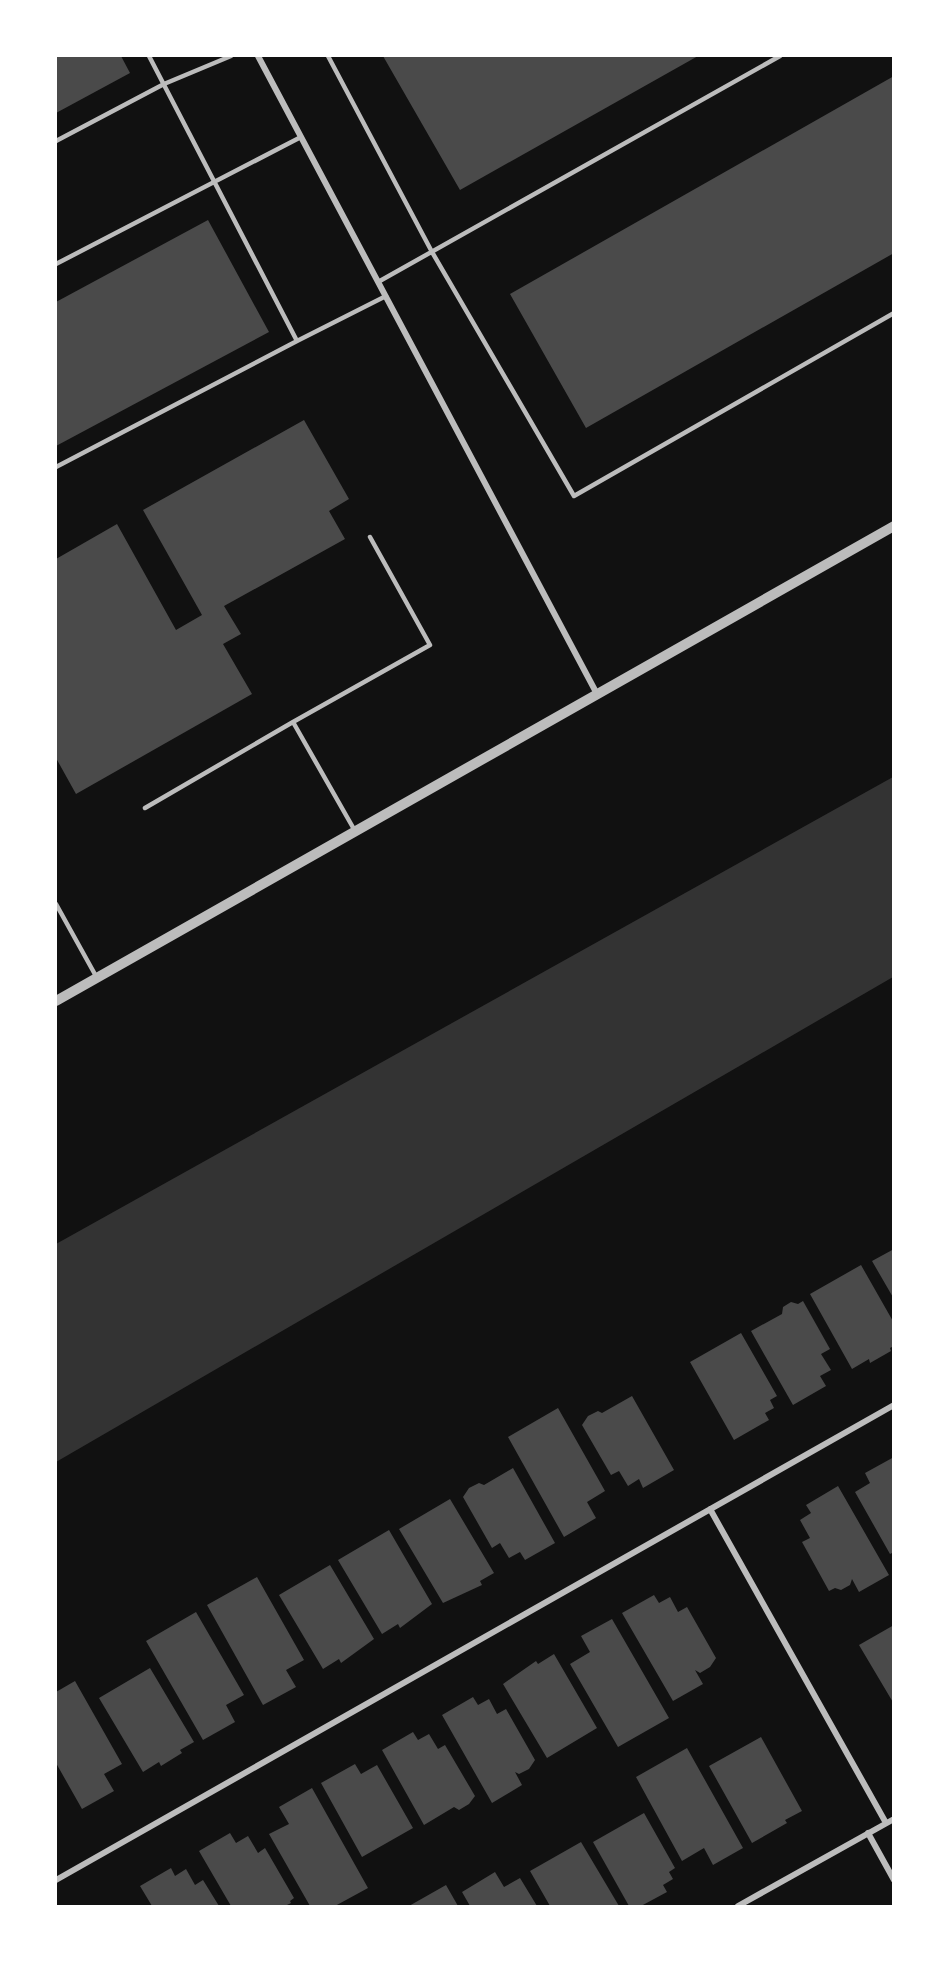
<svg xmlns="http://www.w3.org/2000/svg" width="949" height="1962" viewBox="0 0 949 1962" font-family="Poppins,sans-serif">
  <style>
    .water { fill: #333 }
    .building { fill: #4a4a4a }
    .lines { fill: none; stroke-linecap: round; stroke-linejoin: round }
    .service { stroke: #bcbcbc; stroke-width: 4.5 }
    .minor { stroke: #bcbcbc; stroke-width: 6 }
    .tertiary { stroke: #bcbcbc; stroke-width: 10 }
  </style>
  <rect width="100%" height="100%" fill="#111"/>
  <path class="water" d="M893,777V977L56,1462V1244Z"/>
  <path class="building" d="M56,56H121L130,73L56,113Z
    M383,56H698L460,190Z
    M894,76V253L586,428L510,294Z
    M208,220L269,332L56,446V302Z
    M304,420L349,499L329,511L345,539L224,606L241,634L223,644L252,694L76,794L56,758V559L117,524L176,630L202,615L143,510Z
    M894,1249V1299L872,1261Z
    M861,1265L894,1323V1346L890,1348L891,1351L870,1363L869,1359L852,1369L810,1294Z
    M803,1301L830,1349L821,1354L831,1370L820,1376L826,1386L793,1405L751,1331L782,1314L783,1307L791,1302L798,1304Z
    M741,1333L777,1396L770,1400L774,1408L765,1413L769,1420L734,1440L690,1362Z
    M632,1396L674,1470L643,1488L639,1479L628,1486L619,1471L611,1475L582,1425L588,1416L598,1411L602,1413Z
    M558,1408L605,1491L587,1502L596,1518L564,1537L508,1437Z
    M894,1457V1552L890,1554L855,1492L870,1483L865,1473Z
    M513,1468L555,1543L525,1560L520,1552L509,1558L500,1543L492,1548L463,1497L469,1488L479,1483L484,1485Z
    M838,1486L889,1575L859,1592L852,1579L850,1585L841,1590L835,1588L829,1591L802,1542L810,1538L800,1520L811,1513L806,1505Z
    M450,1499L494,1573L480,1581L482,1585L443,1603L399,1529Z
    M389,1530L432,1604L400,1628L398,1624L382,1634L338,1560Z
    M330,1565L374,1639L341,1663L339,1659L323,1669L279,1595Z
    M257,1577L304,1660L286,1670L296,1687L263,1705L207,1605Z
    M654,1595L659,1603L670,1597L678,1612L687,1607L716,1658L710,1667L700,1673L695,1670L703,1684L673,1701L622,1613Z
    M196,1612L244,1695L226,1705L235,1722L203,1740L146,1641Z
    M612,1619L669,1718L618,1747L570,1664L590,1652L581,1636Z
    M894,1625V1704L859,1645Z
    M554,1654L597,1728L547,1758L503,1684L536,1661L538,1664Z
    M150,1668L194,1742L180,1750L182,1753L161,1766L159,1762L143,1772L99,1698Z
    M75,1681L122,1764L104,1774L114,1791L82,1809L56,1763V1692Z
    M473,1697L478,1705L489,1699L497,1714L506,1709L535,1760L529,1769L519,1774L515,1772L522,1785L492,1803L442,1715Z
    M413,1732L418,1740L429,1734L438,1749L445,1745L475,1796L469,1804L459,1810L454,1807L424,1825L382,1750Z
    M761,1737L802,1811L785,1820L787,1823L752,1843L709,1766Z
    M687,1748L743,1848L713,1865L704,1848L682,1861L636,1777Z
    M355,1764L361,1774L377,1765L413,1828L362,1857L321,1783Z
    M312,1788L368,1888L335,1906H310L269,1834L289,1824L279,1807Z
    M644,1813L675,1868L669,1872L673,1879L663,1885L667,1892L641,1906H629L593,1842Z
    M230,1833L236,1843L248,1836L258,1853L265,1848L294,1898L290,1901L291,1903L285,1906H231L199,1851Z
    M581,1842L619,1906H550L530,1871Z
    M171,1868L175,1876L186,1869L195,1885L203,1880L219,1906H152L140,1886Z
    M495,1872L504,1887L520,1878L537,1906H470L462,1892Z
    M446,1885L458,1906H409Z"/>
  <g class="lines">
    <path class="service" d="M149,56L297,341L386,296
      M328,56L432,252L574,496L894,313
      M56,141L164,84L231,56
      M56,264L301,137
      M378,282L780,56
      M56,467L297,341
      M145,808L293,722
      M355,831L293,722L430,645L370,537
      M56,904L97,978"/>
    <path class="minor" d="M258,56L597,694
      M710,1509L886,1823
      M868,1833L894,1880
      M56,1880L894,1405
      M738,1906L894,1819"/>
    <path class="tertiary" d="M56,1001L894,526"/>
  </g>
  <rect width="949" height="1962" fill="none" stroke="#ffffff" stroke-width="114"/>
</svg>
